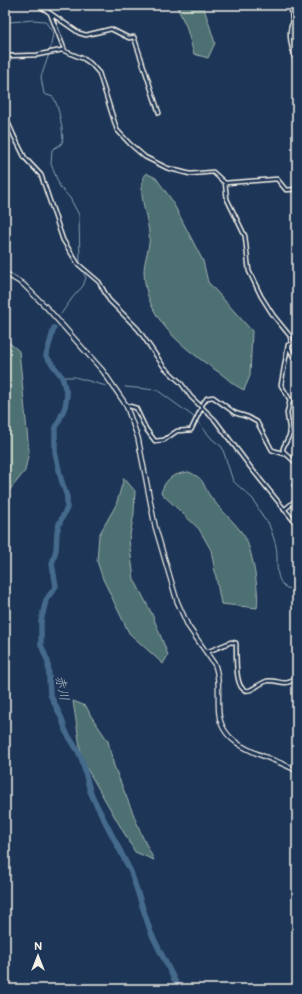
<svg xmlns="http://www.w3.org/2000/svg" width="302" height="994" viewBox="0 0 302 994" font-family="'Balsamiq Sans','Klee One',sans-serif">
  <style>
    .green { fill: #4e7173; stroke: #a1b1ae }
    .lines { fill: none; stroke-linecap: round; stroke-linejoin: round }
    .stream { stroke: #8aa1b0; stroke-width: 1 }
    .river { stroke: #446b8b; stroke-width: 5.5 }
    .street-casing { stroke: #f4f1e8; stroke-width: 5.5 }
    .secondary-casing { stroke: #f4f1e8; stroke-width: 6 }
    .street { stroke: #1d3557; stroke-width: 2.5 }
    .secondary { stroke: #1d3557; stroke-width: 3.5 }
    .labels { text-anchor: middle; stroke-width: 4; stroke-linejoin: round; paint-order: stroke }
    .water-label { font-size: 13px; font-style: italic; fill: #b6c2c7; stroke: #1d3557 }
  </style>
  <rect width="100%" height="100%" fill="#1d3557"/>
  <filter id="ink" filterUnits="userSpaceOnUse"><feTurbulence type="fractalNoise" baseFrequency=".025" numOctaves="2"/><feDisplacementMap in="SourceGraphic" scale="8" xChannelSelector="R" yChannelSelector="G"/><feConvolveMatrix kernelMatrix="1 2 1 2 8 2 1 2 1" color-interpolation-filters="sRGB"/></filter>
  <g filter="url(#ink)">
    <path class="green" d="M176,5H203L215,43L208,58L194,54L186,26Z
      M146,173L156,178L171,199L203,261L208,282L252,331L250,376L244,390C231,384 228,378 217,371C182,347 145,319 144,272C144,259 151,246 149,233C147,213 136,191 146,173Z
      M5,339L19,351L29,451L25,471L5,496Z
      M189,472C206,480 201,482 210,496C220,510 233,520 243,534C252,546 260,594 257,608L221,604L211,550L199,529L161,493C166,477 174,474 189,472Z
      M124,478L135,491L134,514L129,540L134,579L152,614L168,655L163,664L129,633L103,579L97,561L99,535L116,505Z
      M73,701L86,706L91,716L108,741L114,766L143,838L154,860L135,852L82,760Z"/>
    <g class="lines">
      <path class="stream" d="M5,18L10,22L33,20L45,21L53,33L50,51
        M49,54L41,77L44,94L53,97C58,103 65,136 62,143C60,146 55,147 52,150L51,164L60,187L70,198L79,215L80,265
        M61,314L73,297L83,286L86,278L81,268
        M62,377H75L106,386
        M125,387L157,390L194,417
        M198,422L212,439L222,447L233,481L253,499L264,519L268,522C271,530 274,538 276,546C279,560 273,578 286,588L297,589"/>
      <path class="river" d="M54,328L46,356L62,377L67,395L65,407L55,430V452L61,479L67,497V508L59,524L57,532L56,550L52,564L56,586L46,600L41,621V645L48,662L50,694L62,719L66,732L78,751L82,760L90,791L95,802L131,872L151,933L179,989"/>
      <defs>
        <path id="street" d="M38,5L50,13L65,51
          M291,5L292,19L294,21
          M50,13L79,33L86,35L111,29L129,38L134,37L159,113
          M297,21H294C285,31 294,55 297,67
          M5,56L37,55L62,50L84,59L91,64L99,73L117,130L130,144L145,157L167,168L190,174L213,172L225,183L277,179L286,190L297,189
          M5,105L7,120L14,136L25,158L41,175L63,240L78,264L99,282L109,300L138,329L164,367L181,383L191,397L215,420L251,468L297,525
          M225,183L227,199L245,236L249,271L261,296L273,315L290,336L291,342
          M297,341L288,345L281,385L290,400L287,413L290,434L283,448V451L297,464
          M289,345V348L297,364
          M126,405L136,408L146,429L155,441L164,440L177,431L191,430L202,407
          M201,406L207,398L213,397L235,413L248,417L257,422L272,450L285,454
          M297,482L294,485L297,490
          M284,510L297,499
          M207,652L231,642L236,643C237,651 233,696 250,690C255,688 261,683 267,681C279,679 286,689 297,676"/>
        <path id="secondary" d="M5,273L23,284L47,308L103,371L126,405L138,438L155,526L177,601L188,626L215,665C221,681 217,697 219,714C223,751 271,755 297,771"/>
      </defs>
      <use href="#street" class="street-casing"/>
      <use href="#secondary" class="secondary-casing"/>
      <use href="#street" class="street"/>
      <use href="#secondary" class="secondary"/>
    </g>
  </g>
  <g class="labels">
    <g class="water-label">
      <text transform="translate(63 688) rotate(78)" y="5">赤川</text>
    </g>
  </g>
  <rect width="302" height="994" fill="none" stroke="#1d3557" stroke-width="20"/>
  <rect x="10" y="10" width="282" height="974" fill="none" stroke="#f4f1e8" stroke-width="1.5" filter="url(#ink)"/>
  <g transform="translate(38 956)" stroke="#1d3557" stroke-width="3" paint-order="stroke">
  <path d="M0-3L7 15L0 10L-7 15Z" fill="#f4f1e8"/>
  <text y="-6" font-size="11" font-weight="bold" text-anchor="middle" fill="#f4f1e8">N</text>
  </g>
</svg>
